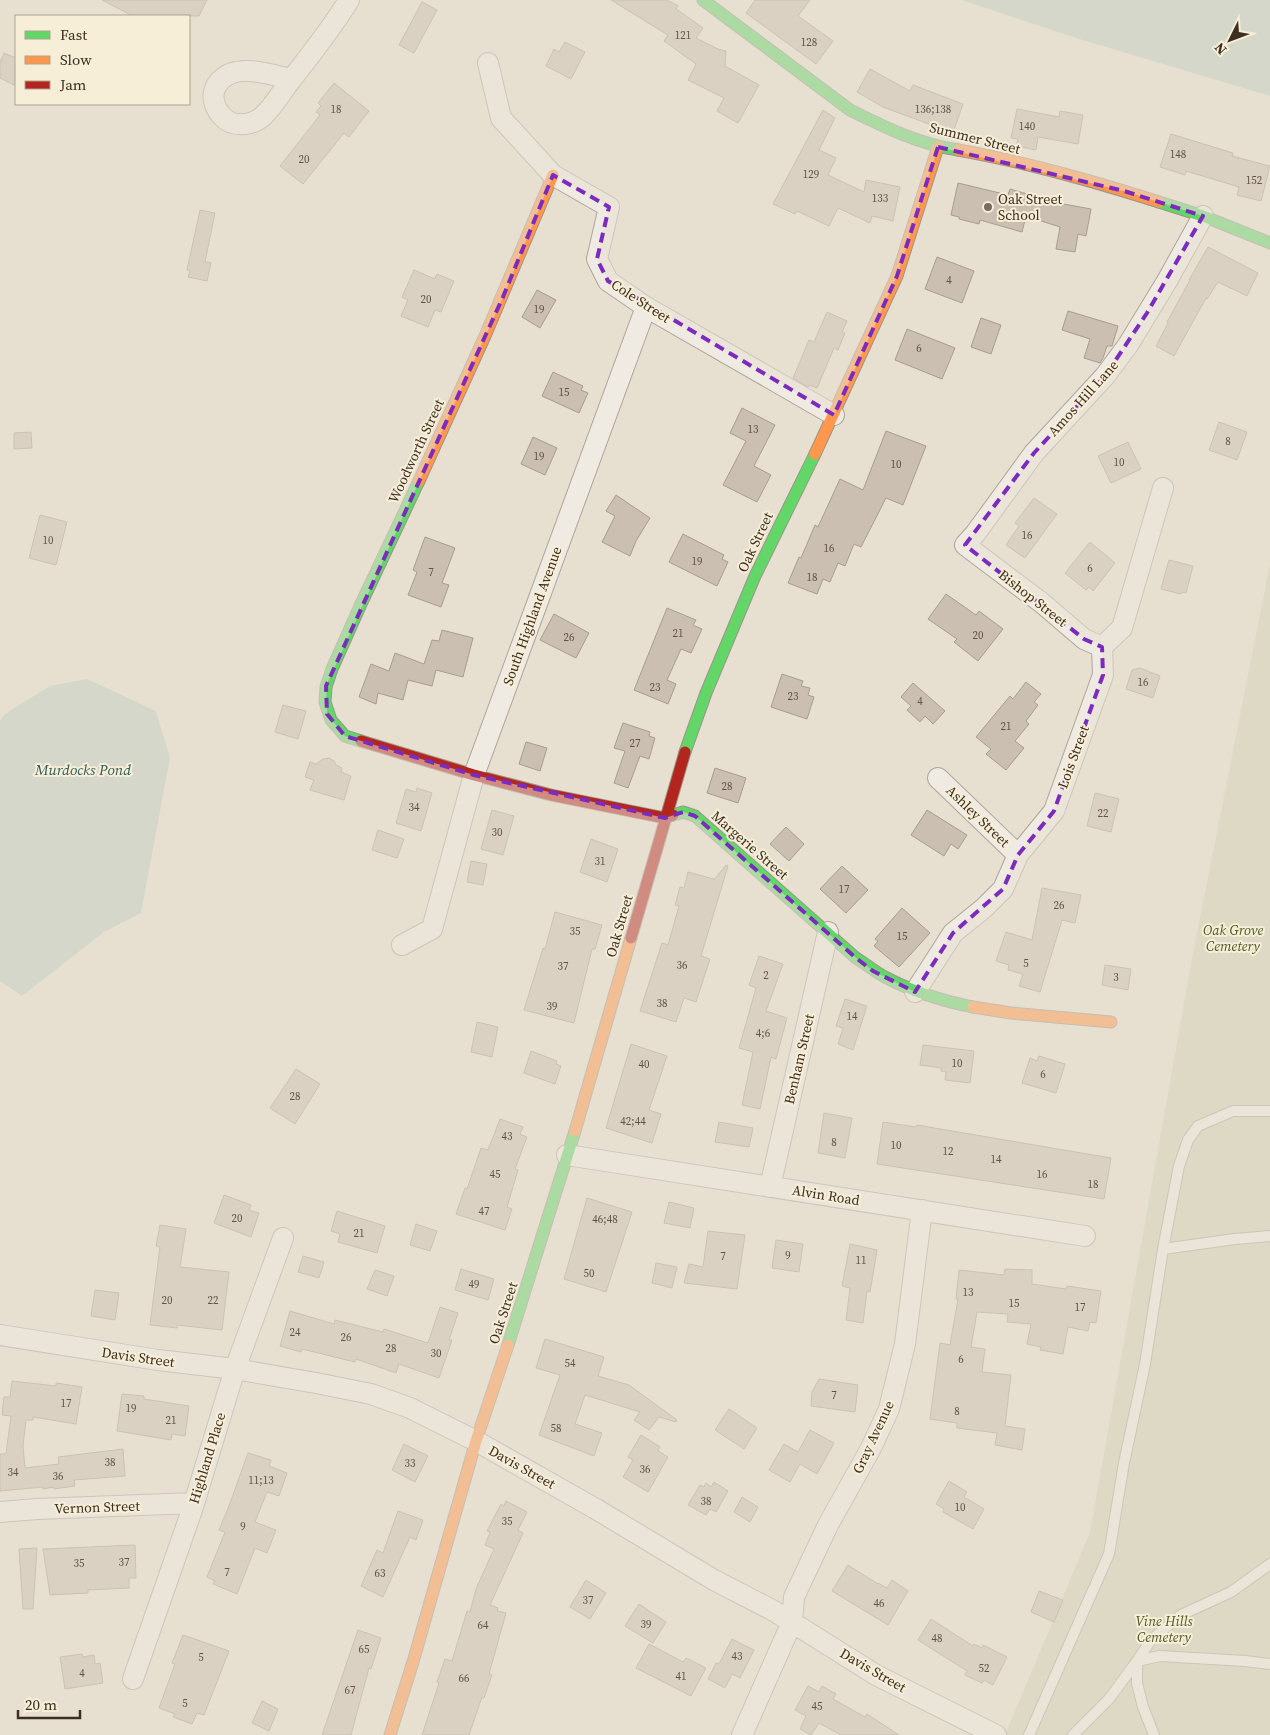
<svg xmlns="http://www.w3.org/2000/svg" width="1270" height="1735" viewBox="0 0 1270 1735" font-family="'Source Serif 4',serif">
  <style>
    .cemetery { fill: #d1d1b3 }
    .water { fill: #bcccc2 }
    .building { fill: #cbbfb2; stroke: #a89c90 }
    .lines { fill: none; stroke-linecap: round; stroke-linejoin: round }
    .lane-casing { stroke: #ada599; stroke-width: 12 }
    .street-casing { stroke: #ada599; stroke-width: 22 }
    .fast-casing { stroke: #9c958a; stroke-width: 13 }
    .slow-casing { stroke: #9c958a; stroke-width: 13 }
    .jam-casing { stroke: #9c958a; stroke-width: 13 }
    .lane { stroke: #efebe3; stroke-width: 10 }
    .street { stroke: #efebe3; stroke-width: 20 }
    .fast { stroke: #63d668; stroke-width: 11 }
    .slow { stroke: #ff974d; stroke-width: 11 }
    .jam { stroke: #b3261e; stroke-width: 11 }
    .marked { fill: none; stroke: #7b2cbf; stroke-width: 4; stroke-dasharray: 10 6; stroke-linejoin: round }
    .poi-dot { fill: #786c5e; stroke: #f7eed8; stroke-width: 2 }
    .labels { text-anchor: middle; stroke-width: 4; stroke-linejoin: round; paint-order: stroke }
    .number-label { font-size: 11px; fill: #605244 }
    .street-label { font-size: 14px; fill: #3d2e20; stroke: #f7eed8 }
    .poi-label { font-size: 14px; fill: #3d2e20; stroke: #f7eed8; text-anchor: start }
    .park-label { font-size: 14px; font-style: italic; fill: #4d5a26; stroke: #f7eed8 }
    .water-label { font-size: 15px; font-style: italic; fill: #2f5d5a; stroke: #f7eed8 }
  </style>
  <rect width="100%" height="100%" fill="#e7e0d1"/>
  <path class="cemetery" d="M1270,564V1735H1005L1090,1532L1192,958Z"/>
  <path class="water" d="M962,0H1270V96L1076,38Z
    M87,679L156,711L170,758L141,913L104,932L22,996L0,981V721L5,714L50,686Z"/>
  <path class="building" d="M102,0H207L199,16H133Z
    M611,0H667L678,6L676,9L703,28L696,38L718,49L726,51L725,66L759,85L738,123L717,111L724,98L688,80L696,64L664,41L668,35Z
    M755,0H810L798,16L833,41L816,64L746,13Z
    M422,2L437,10L414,53L399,45Z
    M565,42L585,52L571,79L546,66L554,49L559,52Z
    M4,53L16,58V86L0,78V62Z
    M870,69L910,91L913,85L963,104L953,133L883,107L857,92Z
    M334,83L369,111L349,137L344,133L303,184L280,166L320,115L316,112L321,106L318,103Z
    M1017,109L1059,117L1060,111L1083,115L1078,144L1038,137L1036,150L1016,146L1018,139L1011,138Z
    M823,110L835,118L819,150L836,158L828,175L864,192L866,180L900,187L893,221L872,216L870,223L838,208L829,226L797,211L795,214L773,204Z
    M1171,134L1233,153L1232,156L1270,166L1261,201L1237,195L1239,187L1186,171L1185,175L1160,167Z
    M958,183L1008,195L1010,189L1058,203L1091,209L1086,236L1078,234L1075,252L1056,249L1060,227L1026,216L1022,232L980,220L979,224L959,219V217L951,215Z
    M200,210L215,213L205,262L211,263L207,281L188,277L190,271L187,270Z
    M1208,247L1258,273L1247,296L1218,282L1207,299L1206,298L1174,356L1156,346L1168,323L1167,322L1190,280H1189Z
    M937,257L974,271L962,303L925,289Z
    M414,270L435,279L437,274L454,281L441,312L435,310L428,327L401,316L408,300L402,297Z
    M537,290L556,300L540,328L522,317Z
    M1068,311L1118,326L1112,346H1107L1103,358L1100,363L1084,358L1090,339L1062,330Z
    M827,312L847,321L842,332L845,333L838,350L834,348L817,388L809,385L808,387L793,378L809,340L814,342Z
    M981,318L1001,325L991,354L971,347Z
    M907,329L955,348L942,379L895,360Z
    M553,372L583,386L581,390L588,393L579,413L542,396Z
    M742,408L775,425L754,466L771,475L757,502L723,485L746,441L730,433Z
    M1219,422L1247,432L1237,460L1209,450Z
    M886,431L926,446L903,505L886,498L861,547L854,544L845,566L838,563L830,582L823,579L817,594L788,583L799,557L801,558L815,525L818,527L840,479L863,490Z
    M31,432L32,448L14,449V433Z
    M533,437L557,448L545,475L521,464Z
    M1128,442L1141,469L1111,483L1098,456Z
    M616,495L650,518L636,541L630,556L602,542L615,516L606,511Z
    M1034,498L1057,514L1025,558L1006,545L1019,526L1015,523Z
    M40,515L67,522L56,565L29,558Z
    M683,534L724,555L722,559L728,562L717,586L669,562Z
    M425,537L455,548L442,583L449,585L441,607L408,595L417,572L413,570Z
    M1090,542L1115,563L1093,591L1089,587L1086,590L1065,573Z
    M1169,560L1193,566L1186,593L1182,592L1181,594L1161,589Z
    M946,594L976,615L979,611L1003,629L978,661L954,642L957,639L928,619Z
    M667,608L696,620L693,625L702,629L691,653L681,649L667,680L676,684L668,704L634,690Z
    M554,614L589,633L576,658L540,640Z
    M442,630L473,638L463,677L436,670L432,686L408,680L403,700L378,693L376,704L359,697L371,664L389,671L395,653L424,664L432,640L439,641Z
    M1140,668L1160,676L1153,698L1126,689L1132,670Z
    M782,674L803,681L801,686L810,688L808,695L814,697L807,719L771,707Z
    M1026,682L1041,694L1034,702L1038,705L1026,721L1029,724L1015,741L1024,748L1006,770L986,754L991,749L976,737L1010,696L1013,699Z
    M913,683L945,711L933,724L925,716L920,722L907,710L911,706L901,697Z
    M283,705L306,711L298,739L275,732Z
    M623,723L650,732L649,736L655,738L649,759L640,756L628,788L614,783L625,751L614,748Z
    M526,742L547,748L540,771L519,764Z
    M329,758L334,761L336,765L342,768L341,772L351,776L344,800L310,790L314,780L305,777L310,762L316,764L323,759Z
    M715,768L746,778L738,803L707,793Z
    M417,788L432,793L421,831L396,823L406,789L416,792Z
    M1095,793L1119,799L1111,832L1087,826Z
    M492,810L514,816L503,855L481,849Z
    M927,810L967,835L958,849L951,844L944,856L911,835Z
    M786,827L804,844L789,861L770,844Z
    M378,830L404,839L397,858L372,850Z
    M591,839L618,849L607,882L580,872Z
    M471,861L487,864L483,885L467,882Z
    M726,865L728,866L701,956L710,959L696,1002L684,998L676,1022L640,1011L662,943L668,945L679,906L675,905L680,887L684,888L688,872L714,879V880Z
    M842,866L868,890L846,913L820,889Z
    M1042,888L1081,895L1075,923L1062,920L1040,992L1019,986L1023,974L1008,970L1009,965L996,961L1006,932L1032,940Z
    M902,908L930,933L899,967L874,946L878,941L875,939Z
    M555,912L602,925L595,949H592L574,1023L524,1010L543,948L545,949Z
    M759,956L783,964L766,1011L787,1018L776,1059L771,1057L760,1109L742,1105L753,1052L739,1048L756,988L749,985Z
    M1105,965L1131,969L1128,990L1102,985Z
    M845,999L867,1006L853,1050L838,1044L843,1028L836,1026Z
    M477,1022L498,1027L492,1057L471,1052Z
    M631,1044L667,1056L649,1110L661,1114L652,1143L606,1128Z
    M923,1045L974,1051L970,1083L945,1080L946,1072L941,1071V1068L920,1065Z
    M531,1051L557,1061L556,1064L561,1066L555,1084L524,1073Z
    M1039,1056L1065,1064L1056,1093L1022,1083L1030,1058L1037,1061Z
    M296,1069L320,1084L295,1124L270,1108Z
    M824,1113L852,1118L845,1158L818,1153Z
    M500,1119L523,1127L520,1134L527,1137L515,1169L518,1170L507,1207L512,1209L505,1230L456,1214L465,1188L467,1189L481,1148L488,1150Z
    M719,1122L753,1128L749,1147L715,1142Z
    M883,1122L916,1127L917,1125L1111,1158L1104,1199L877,1164Z
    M224,1195L251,1205L249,1210L259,1213L251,1237L214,1223Z
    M587,1198L632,1212L606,1292L564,1279Z
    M669,1202L694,1208L690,1228L664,1223Z
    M337,1211L385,1226L377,1253L338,1242L340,1234L331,1231Z
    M416,1224L437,1231L430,1251L410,1245Z
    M160,1225L186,1229L180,1267L229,1272L222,1330L177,1325V1328L150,1325L160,1247L156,1246Z
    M708,1231L745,1235L737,1289L684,1283L689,1264L703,1267Z
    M776,1240L803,1244L799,1272L772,1268Z
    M850,1244L877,1250L870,1292L867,1291L863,1323L846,1320L850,1288L842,1286Z
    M303,1256L324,1262L319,1278L298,1272Z
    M656,1263L677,1267L672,1288L652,1283Z
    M461,1269L494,1279L488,1300L455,1290Z
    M1005,1269L1032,1270V1284L1066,1289L1067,1286L1101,1291L1096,1323L1090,1322L1088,1331L1068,1327L1063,1354L1040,1350L1041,1347L1027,1344L1031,1324L1007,1322L1008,1314L977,1312L971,1347L985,1349L982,1372L1011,1375L1005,1426L1025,1429L1022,1450L995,1445L997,1433L957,1428V1423L930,1419L940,1343L950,1345L958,1299H956L959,1270L1004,1275Z
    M375,1270L394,1276L387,1296L367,1289Z
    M95,1290L119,1293L115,1320L91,1316Z
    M440,1307L458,1313L449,1340H452L439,1378L399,1364L396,1373L356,1359L355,1362L302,1349L301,1352L280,1346L290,1311L334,1324L335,1320L383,1332L384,1329L428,1343Z
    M545,1339L604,1357L598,1376L629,1385L677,1420L676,1422L659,1417L649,1430L634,1420L640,1412L585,1395L575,1424L602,1433L594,1456L539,1435L560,1375L536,1368Z
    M819,1379L858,1385L855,1412L811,1406L812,1392Z
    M12,1381L56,1386V1383L82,1387L76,1424L33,1417V1420H26L23,1446L25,1468L59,1464L58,1457L123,1449L125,1476L74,1480L75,1486L54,1489V1487L43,1489V1487L0,1491V1454H6L11,1416L2,1415L4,1397H10Z
    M122,1394L144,1396V1399L189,1406L185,1436L172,1434L171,1440L117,1431Z
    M729,1409L757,1428L744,1449L715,1430Z
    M810,1430L834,1443L817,1474L800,1464L790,1482L769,1470L784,1444L798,1452Z
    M641,1435L660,1447L658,1451L668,1457L648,1492L623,1477L633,1460L628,1457Z
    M404,1444L428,1456L415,1482L392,1470Z
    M248,1453L271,1460L269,1466L287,1473L279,1496L267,1492L255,1522L276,1530L267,1553L255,1548L237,1594L213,1584L215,1581L207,1577L225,1532L219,1530L229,1506Z
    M949,1481L967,1492L964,1497L984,1509L973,1529L943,1512L944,1509L936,1504Z
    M714,1482L728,1491L716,1512L710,1509L706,1515L688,1505L700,1485L704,1487L706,1483L711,1487Z
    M742,1497L758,1507L750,1522L734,1512Z
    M506,1501L527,1512L518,1530L523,1533L490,1605L498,1608L497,1611L506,1613L489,1674L492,1675L484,1698L482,1697L469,1735H422L439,1683L437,1682L445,1659L452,1661L467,1611L470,1612L476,1589L494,1549L485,1545L490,1532L487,1531L501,1504L504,1506Z
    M398,1511L423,1520L416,1540L410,1537L383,1597L361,1586L377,1550L383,1553Z
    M135,1545L136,1578H129V1588L88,1590V1593L50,1595L43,1549Z
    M37,1548L33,1609H23L19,1549Z
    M848,1565L878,1584V1583L887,1588L892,1580L908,1591L888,1625L832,1591Z
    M586,1580L606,1593L590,1619L570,1607Z
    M1039,1591L1063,1600L1054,1622L1031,1612Z
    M639,1604L666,1622L653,1643L625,1626Z
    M931,1619L973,1646L974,1644L982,1648L983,1645L1007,1657L993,1685L984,1680L982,1683L965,1675L967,1671L918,1640Z
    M358,1630L381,1638L371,1669L369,1668L351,1735H322Z
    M183,1635L229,1651L204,1715L197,1713L192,1724L173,1717L175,1714L159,1708L175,1664L172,1663Z
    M732,1639L754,1650L740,1678L732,1674L725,1688L708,1679L716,1663L719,1664Z
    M649,1644L683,1662L686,1658L706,1668L691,1696L636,1668Z
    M82,1654L83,1657L94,1655L95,1664L100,1663L103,1683L65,1689L60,1657Z
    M808,1686L819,1692L822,1686L836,1694L833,1699L865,1717L867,1714L899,1735H841L819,1723L811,1735L800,1729L806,1716L795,1710Z
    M262,1701L278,1709L269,1731L252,1723Z"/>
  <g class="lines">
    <defs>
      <path id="lane" d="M1163,1249L1235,1239L1270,1236
        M1029,1735L1109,1554L1124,1463L1145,1364L1163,1249L1179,1166L1188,1140L1198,1126L1233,1111H1270
        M1073,1735L1109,1699L1137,1661L1160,1656L1245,1661L1270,1664
        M1154,1735L1143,1707L1137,1683V1661L1151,1640L1181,1615L1231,1592L1270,1564"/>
      <path id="street" d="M488,63L501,118L553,175L609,207L597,259L608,281L646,307L834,415
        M291,79C271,75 238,63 222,79C218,82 215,87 214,92C212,100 216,110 222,116C232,128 252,126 263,116C274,106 282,91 291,80C311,54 332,28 349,0
        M1102,647L1084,639L1042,603L965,545L975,534L1034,453L1105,376L1128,345L1167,281L1203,216
        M938,778L1018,855
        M402,945L432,929L474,775L646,307
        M915,992L953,933L984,908L1003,889L1018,855L1054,811L1103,675L1102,647L1122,628L1163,488
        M567,1155L1085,1236
        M770,1187L828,932
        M0,1335L158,1360L235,1369L316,1383L371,1394L410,1408L476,1441L596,1509L714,1580L774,1611L876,1675L996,1735
        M0,1512L37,1509L194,1503
        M133,1679L192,1510L235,1369L283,1238
        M742,1735L792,1622L794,1597L828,1525L871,1448L889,1409L905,1344L922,1210"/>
      <path id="fast" d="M703,0L850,110C884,127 921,145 958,150
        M1159,202L1203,216L1270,243
        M361,741L345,736L331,720L325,702L326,687L332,669L361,604L419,481
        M685,752L706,693L755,576L815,454
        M673,815L683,812L695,816L856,958C866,964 875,972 885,977C913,992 943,1001 973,1007
        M508,1345L575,1131"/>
      <path id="slow" d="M958,150C1026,162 1093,181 1159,202
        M815,454L897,276L938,147
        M419,481L485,336L553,175
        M973,1007L1011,1013L1111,1022
        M575,1131L631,938
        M390,1735L413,1662L476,1441L508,1345"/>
      <path id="jam" d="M361,741L474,775L551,795L665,818L673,815
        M631,938L685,752"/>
    </defs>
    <use href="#lane" class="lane-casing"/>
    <use href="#street" class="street-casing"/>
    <use href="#fast" class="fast-casing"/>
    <use href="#slow" class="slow-casing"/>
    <use href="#jam" class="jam-casing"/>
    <use href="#lane" class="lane"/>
    <use href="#street" class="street"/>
    <use href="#fast" class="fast"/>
    <use href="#slow" class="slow"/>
    <use href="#jam" class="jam"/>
  </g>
  <path d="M0 0H1270V1735H0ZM938,147L1124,191L1203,216L1147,313L1105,376L1034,453L965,545L1084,639L1102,647L1103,675L1054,811L1018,855L1003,889L953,933L915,992L873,971L856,958L695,816L683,812L665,818L474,775L345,736L327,714L326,686L503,297L553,175L609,207L597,259L608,281L834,415L897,276Z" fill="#e7e0d1" fill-opacity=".55" fill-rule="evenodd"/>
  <path class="marked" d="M938,147L1124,191L1203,216L1147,313L1105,376L1034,453L965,545L1084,639L1102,647L1103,675L1054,811L1018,855L1003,889L953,933L915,992L873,971L856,958L695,816L683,812L665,818L474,775L345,736L327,714L326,686L503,297L553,175L609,207L597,259L608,281L834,415L897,276Z"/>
  <circle class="poi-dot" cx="988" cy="207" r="5"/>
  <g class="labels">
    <g class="number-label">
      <text x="683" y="39">121</text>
      <text x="809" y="46">128</text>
      <text x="336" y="113">18</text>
      <text x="933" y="113">136;138</text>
      <text x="1027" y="130">140</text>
      <text x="1178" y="158">148</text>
      <text x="304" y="163">20</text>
      <text x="811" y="178">129</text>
      <text x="1254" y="184">152</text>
      <text x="880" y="202">133</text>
      <text x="949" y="284">4</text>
      <text x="426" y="303">20</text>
      <text x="539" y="313">19</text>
      <text x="919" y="352">6</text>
      <text x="564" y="396">15</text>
      <text x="753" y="433">13</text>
      <text x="1228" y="445">8</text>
      <text x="539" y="460">19</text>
      <text x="1119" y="466">10</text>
      <text x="896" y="468">10</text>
      <text x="1027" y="539">16</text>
      <text x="48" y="544">10</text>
      <text x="829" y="552">16</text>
      <text x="697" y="565">19</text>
      <text x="1090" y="572">6</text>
      <text x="431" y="576">7</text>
      <text x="812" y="581">18</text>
      <text x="678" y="637">21</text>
      <text x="978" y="639">20</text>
      <text x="569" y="641">26</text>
      <text x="1143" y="686">16</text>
      <text x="655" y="691">23</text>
      <text x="793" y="700">23</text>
      <text x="920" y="705">4</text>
      <text x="1006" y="730">21</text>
      <text x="635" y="747">27</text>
      <text x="727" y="790">28</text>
      <text x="414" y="811">34</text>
      <text x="1103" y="817">22</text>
      <text x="497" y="836">30</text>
      <text x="600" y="865">31</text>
      <text x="844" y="893">17</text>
      <text x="1059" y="909">26</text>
      <text x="575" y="935">35</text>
      <text x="902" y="940">15</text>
      <text x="1026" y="967">5</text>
      <text x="682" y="969">36</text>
      <text x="563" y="970">37</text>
      <text x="766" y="979">2</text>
      <text x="1116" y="981">3</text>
      <text x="662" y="1007">38</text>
      <text x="552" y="1010">39</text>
      <text x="852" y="1020">14</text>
      <text x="763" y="1037">4;6</text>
      <text x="957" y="1067">10</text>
      <text x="644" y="1068">40</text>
      <text x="1043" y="1078">6</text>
      <text x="295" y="1100">28</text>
      <text x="633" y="1125">42;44</text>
      <text x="507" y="1140">43</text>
      <text x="834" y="1146">8</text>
      <text x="896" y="1149">10</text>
      <text x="948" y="1155">12</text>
      <text x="996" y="1163">14</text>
      <text x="495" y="1178">45</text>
      <text x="1042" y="1178">16</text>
      <text x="1093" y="1188">18</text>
      <text x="484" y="1215">47</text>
      <text x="237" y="1222">20</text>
      <text x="605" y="1223">46;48</text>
      <text x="359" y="1237">21</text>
      <text x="788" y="1259">9</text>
      <text x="723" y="1260">7</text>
      <text x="861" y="1264">11</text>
      <text x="589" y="1277">50</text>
      <text x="474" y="1288">49</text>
      <text x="968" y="1296">13</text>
      <text x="167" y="1304">20</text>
      <text x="213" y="1304">22</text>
      <text x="1014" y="1307">15</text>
      <text x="1080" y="1311">17</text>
      <text x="295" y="1336">24</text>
      <text x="346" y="1341">26</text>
      <text x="391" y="1352">28</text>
      <text x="436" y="1357">30</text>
      <text x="961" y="1363">6</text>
      <text x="570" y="1367">54</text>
      <text x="834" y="1399">7</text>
      <text x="66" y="1407">17</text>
      <text x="131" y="1412">19</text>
      <text x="957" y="1415">8</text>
      <text x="171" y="1424">21</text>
      <text x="556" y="1432">58</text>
      <text x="110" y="1466">38</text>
      <text x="410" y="1467">33</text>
      <text x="645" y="1473">36</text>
      <text x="13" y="1476">34</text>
      <text x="58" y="1480">36</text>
      <text x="261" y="1484">11;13</text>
      <text x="706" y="1505">38</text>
      <text x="960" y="1511">10</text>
      <text x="507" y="1525">35</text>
      <text x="243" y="1530">9</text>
      <text x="124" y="1566">37</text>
      <text x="79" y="1567">35</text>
      <text x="227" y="1576">7</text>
      <text x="380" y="1577">63</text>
      <text x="588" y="1604">37</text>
      <text x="879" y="1607">46</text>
      <text x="646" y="1628">39</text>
      <text x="483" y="1629">64</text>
      <text x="937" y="1642">48</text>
      <text x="364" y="1653">65</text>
      <text x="737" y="1660">43</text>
      <text x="201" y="1661">5</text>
      <text x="984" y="1672">52</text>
      <text x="82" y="1677">4</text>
      <text x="681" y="1680">41</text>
      <text x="464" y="1682">66</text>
      <text x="350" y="1694">67</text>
      <text x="185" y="1707">5</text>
      <text x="817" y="1710">45</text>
    </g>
    <g class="street-label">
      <text transform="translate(975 138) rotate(14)" y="5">Summer Street</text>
      <text transform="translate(641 301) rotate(33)" y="5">Cole Street</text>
      <text transform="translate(1083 398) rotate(-48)" y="5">Amos Hill Lane</text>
      <text transform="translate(416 451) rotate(-65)" y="5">Woodworth Street</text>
      <text transform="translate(755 542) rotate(-65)" y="5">Oak Street</text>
      <text transform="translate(1033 598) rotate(38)" y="5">Bishop Street</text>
      <text transform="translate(532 616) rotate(-70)" y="5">South Highland Avenue</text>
      <text transform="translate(1073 757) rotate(-70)" y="5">Lois Street</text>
      <text transform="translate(978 816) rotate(44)" y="5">Ashley Street</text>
      <text transform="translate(750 845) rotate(41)" y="5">Margerie Street</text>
      <text transform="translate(619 926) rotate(-74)" y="5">Oak Street</text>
      <text transform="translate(799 1059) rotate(-77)" y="5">Benham Street</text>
      <text transform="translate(826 1195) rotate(9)" y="5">Alvin Road</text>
      <text transform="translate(503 1313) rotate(-72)" y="5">Oak Street</text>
      <text transform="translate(138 1357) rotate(8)" y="5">Davis Street</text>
      <text transform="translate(873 1437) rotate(-65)" y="5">Gray Avenue</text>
      <text transform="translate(207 1458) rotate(-73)" y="5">Highland Place</text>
      <text transform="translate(522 1467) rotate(29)" y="5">Davis Street</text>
      <text transform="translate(97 1507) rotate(-2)" y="5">Vernon Street</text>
      <text transform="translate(873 1670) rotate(30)" y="5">Davis Street</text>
    </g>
    <g class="poi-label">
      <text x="998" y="204">Oak Street<tspan x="998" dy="16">School</tspan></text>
    </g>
    <g class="park-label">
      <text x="1233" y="935">Oak Grove<tspan x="1233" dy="16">Cemetery</tspan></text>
      <text x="1164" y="1626">Vine Hills<tspan x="1164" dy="16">Cemetery</tspan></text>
    </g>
    <g class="water-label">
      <text x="83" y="775">Murdocks Pond</text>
    </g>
  </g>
  <rect x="15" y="15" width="175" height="90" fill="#f7eed8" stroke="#ada18e"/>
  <rect x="25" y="31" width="25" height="8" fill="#63d668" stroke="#ada18e"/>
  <text x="60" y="40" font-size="15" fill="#3d2e20">Fast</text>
  <rect x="25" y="56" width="25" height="8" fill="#ff974d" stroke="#ada18e"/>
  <text x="60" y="65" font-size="15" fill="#3d2e20">Slow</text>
  <rect x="25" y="81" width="25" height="8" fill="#b3261e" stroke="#ada18e"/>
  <text x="60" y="90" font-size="15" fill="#3d2e20">Jam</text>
  <g transform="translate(1230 40) rotate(228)" stroke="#f7eed8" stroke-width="4" paint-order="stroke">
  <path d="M0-4L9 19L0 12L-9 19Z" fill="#3d2e20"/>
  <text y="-8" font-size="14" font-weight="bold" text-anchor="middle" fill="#3d2e20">N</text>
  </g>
  <path d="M18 1710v8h62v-8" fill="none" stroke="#3d2e20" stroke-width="2.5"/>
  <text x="25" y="1710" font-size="15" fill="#3d2e20" stroke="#f7eed8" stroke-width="4" paint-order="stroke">20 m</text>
</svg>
